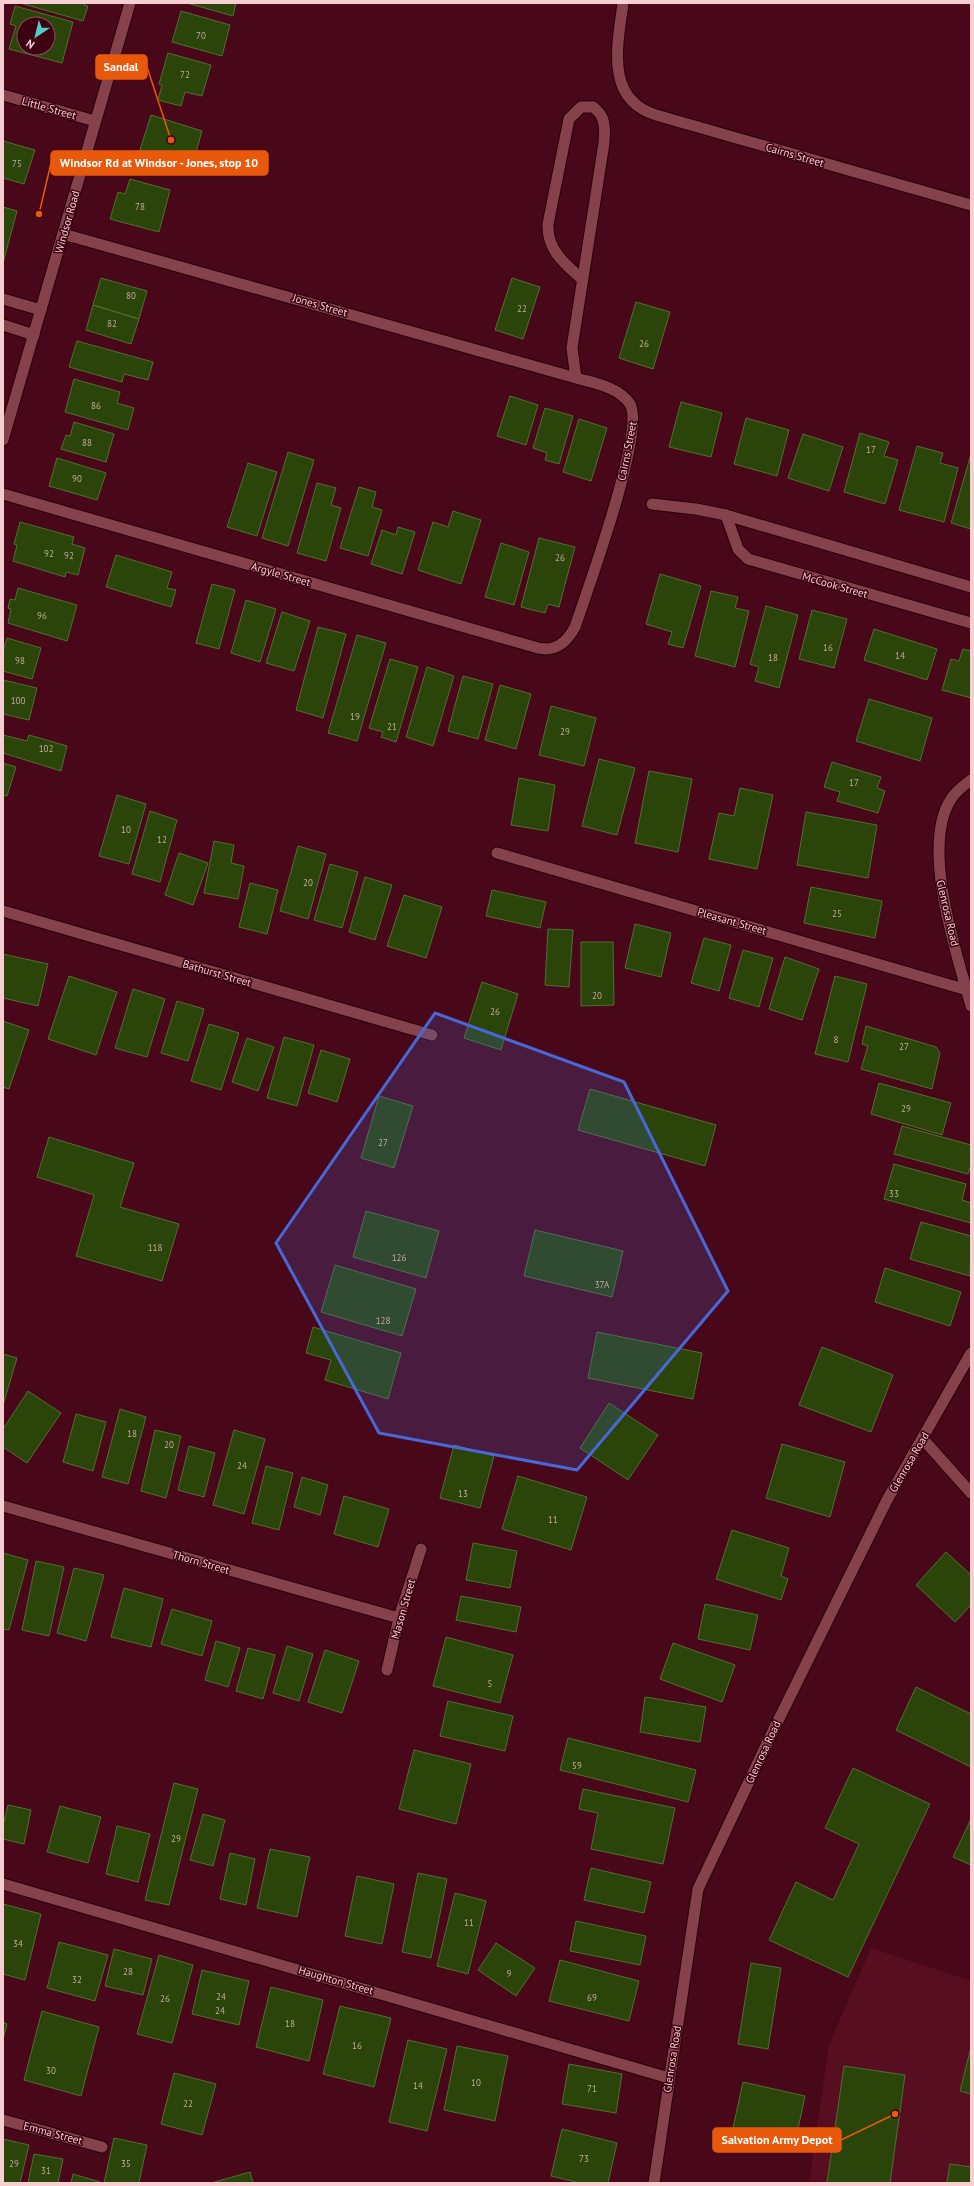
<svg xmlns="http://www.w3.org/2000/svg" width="974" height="2186" viewBox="0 0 974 2186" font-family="'PT Sans',sans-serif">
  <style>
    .built { fill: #570e21 }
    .building { fill: #2a4409; stroke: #516f33; fill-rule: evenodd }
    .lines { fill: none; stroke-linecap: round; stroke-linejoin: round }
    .service-casing { stroke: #260006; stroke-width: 13 }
    .minor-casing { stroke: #260006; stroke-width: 13 }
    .secondary-casing { stroke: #260006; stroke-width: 13 }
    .service { stroke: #85414c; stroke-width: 11 }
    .minor { stroke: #85414c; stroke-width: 11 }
    .secondary { stroke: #85414c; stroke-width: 11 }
    .marked { fill: #4968d7; fill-opacity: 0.2; stroke: #4968d7; stroke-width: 3; stroke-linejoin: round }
    .labels { text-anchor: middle; stroke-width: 3; stroke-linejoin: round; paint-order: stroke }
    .number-label { font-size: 9px; fill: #c4aca0 }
    .street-label { font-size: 11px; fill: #f7ced2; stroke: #3c0011 }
    .leader { fill: none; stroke: #e8590c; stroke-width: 1.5 }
    .callout-dot { fill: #e8590c; stroke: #3c0011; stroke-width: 1.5 }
    .callout { fill: #e8590c; stroke: #e8590c; stroke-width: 1.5 }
    .callout-label { font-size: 12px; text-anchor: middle; font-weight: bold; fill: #fff }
  </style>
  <rect width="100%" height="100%" fill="#48081a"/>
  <path class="built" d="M871,1948L971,1981V2183H809L829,2045Z"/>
  <path class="building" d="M20,3H84V5L88,6L83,21Z
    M187,3H236L233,16Z
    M15,6L73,22L62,63L9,49L16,26L10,24ZM24,24H48V48H24Z
    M181,11L230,25L222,56L172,42Z
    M168,53L211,65L202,96L185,92L181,106L158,100L162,85L159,84Z
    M151,115L202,131L192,166L140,150Z
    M3,141L35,150L24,184L3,178Z
    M130,179L170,190L159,232L110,219L118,192L125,194Z
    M3,207L17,211L3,263Z
    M101,278L147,291L139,319L93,305Z
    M512,278L540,287L523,339L495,330Z
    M636,302L670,312L653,369L619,358Z
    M93,305L139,319L131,344L86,330Z
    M77,341L153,362L148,380L124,374L122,382L69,367Z
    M74,379L120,392L117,403L134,408L128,430L65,412Z
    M510,396L538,405L526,445L497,436Z
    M681,402L722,413L711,457L669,447Z
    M545,408L573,416L559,464L545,460L547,453L533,448Z
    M746,418L789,430L777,476L734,464Z
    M579,419L607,428L591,481L563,472Z
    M74,422L114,434L106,462L61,449L66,435L70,436Z
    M860,433L889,442L884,456L898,460L885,504L844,492Z
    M803,434L843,447L829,491L788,478Z
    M917,446L943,453L940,463L958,468L944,522L899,510Z
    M288,452L314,460L288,546L262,538Z
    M971,454V529L951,523Z
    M57,458L106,473L97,500L49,486Z
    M248,463L277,472L257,536L227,527Z
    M317,483L336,488L331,505L341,508L326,561L297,553Z
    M359,487L376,492L372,507L382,510L368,556L340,548Z
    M453,511L481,520L461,584L418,570L433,522L448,527Z
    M20,522L74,537L72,544L85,548L78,575L66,572L65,577L13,561L17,545L14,544Z
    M398,527L415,532L402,574L371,564L382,530L396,535Z
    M539,538L575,547L559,607L548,604L545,613L521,607Z
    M501,543L529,552L514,605L485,597Z
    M116,555L172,572L167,588L176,590L171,607L106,587Z
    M660,574L701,586L683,648L668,644L672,632L646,624Z
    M212,584L235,590L219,649L196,643Z
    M18,588L77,605L67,641L8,623L11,609L8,608L10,599L15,600Z
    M711,591L738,597L735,608L749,611L735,667L695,656Z
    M246,600L276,609L260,662L231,653Z
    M766,606L798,615L779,688L755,681L759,667L750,664Z
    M812,610L847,619L834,668L799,659Z
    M282,612L310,621L294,671L266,663Z
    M318,627L346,634L323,718L296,710Z
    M874,629L937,649L927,680L864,660Z
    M357,635L386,643L357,741L328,733Z
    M7,638L41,648L32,679L3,671V651Z
    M963,649L971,651V698L942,690L951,659L959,661Z
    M390,659L418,667L396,742L381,737L383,732L369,728Z
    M427,667L454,676L433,746L406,737Z
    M463,676L493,684L478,739L448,731Z
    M3,680L37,688L29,720L3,714Z
    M500,685L531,694L516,749L485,740Z
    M869,699L932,718L920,761L856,741Z
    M551,706L596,718L584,766L539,755Z
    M3,735L27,741L29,735L67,746L61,771L3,753Z
    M599,759L635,768L617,835L582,826Z
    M832,762L881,777L877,788L885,791L878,813L837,801L840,792L824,787Z
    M3,763L16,767L7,796L3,795Z
    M649,771L692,779L678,852L635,843Z
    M519,778L555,785L548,831L511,825Z
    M740,788L773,795L757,869L709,859L719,813L734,816Z
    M117,795L146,804L129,864L99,856Z
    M150,811L177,820L160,882L132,874Z
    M806,812L877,825L868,878L797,865Z
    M214,841L234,845L231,863L244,866L238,899L204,893Z
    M298,846L326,854L308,919L280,911Z
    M179,853L208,863L193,905L165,895Z
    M330,864L358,872L342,928L314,920Z
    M365,877L392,885L375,940L349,932Z
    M250,883L278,890L267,934L239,927Z
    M811,887L882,901L875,938L804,923Z
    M492,890L546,902L540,928L486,916Z
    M404,895L442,907L426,958L387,946Z
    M635,924L671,933L661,977L625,968Z
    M548,929L573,930L569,987L545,985Z
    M704,938L731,945L719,991L691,983Z
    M581,942H613L614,1005L581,1006Z
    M743,950L773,958L759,1007L729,998Z
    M3,954L48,964L38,1006L3,998Z
    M785,957L819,969L802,1020L769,1009Z
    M69,976L117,992L96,1055L48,1039Z
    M835,976L867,984L848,1062L815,1054Z
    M482,982L518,994L501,1050L464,1038Z
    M133,989L165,999L147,1057L115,1048Z
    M177,1001L204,1009L188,1061L161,1053Z
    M3,1021L29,1030L9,1089L3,1087Z
    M209,1024L239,1033L221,1090L191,1081Z
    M866,1026L936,1047L940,1053L932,1089L861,1069L868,1046L862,1044Z
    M284,1037L314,1045L297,1106L267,1098Z
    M247,1038L274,1047L258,1091L232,1082Z
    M321,1050L350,1059L337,1102L308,1093Z
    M879,1083L951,1103L942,1135L871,1114Z
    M590,1089L716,1125L705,1166L578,1130Z
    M379,1096L413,1106L394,1168L361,1158Z
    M902,1126L971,1145V1164L968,1174L894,1154Z
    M49,1137L134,1163L120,1207L179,1224L162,1281L76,1256L94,1195L37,1177Z
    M894,1164L966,1184L962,1200L971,1203V1223L884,1199Z
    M366,1211L439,1231L426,1278L353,1257Z
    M921,1222L971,1236L970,1276L910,1259Z
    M535,1230L623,1251L612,1297L524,1276Z
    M335,1265L416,1289L402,1336L321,1312Z
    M885,1268L961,1292L950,1326L875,1302Z
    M313,1327L401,1353L388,1399L325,1380L331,1360L306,1353Z
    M597,1332L702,1353L693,1399L588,1378Z
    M822,1347L893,1375L871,1432L799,1405Z
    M3,1354L17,1358L3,1405Z
    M28,1391L61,1413L27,1463L3,1447V1429Z
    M609,1403L658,1435L628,1480L580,1448Z
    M120,1409L146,1417L128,1484L102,1477Z
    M76,1414L106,1422L93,1471L63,1462Z
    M155,1430L181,1436L166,1498L141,1491Z
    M234,1430L265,1439L244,1514L213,1505Z
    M782,1444L845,1462L830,1517L766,1498Z
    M454,1445L494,1456L480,1508L440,1498Z
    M189,1446L215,1453L204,1497L178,1490Z
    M266,1466L293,1473L279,1530L252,1523Z
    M518,1476L587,1497L571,1550L502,1529Z
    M302,1477L328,1485L320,1515L294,1507Z
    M344,1496L389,1509L378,1547L334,1534Z
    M732,1530L789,1548L781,1576L788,1579L781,1600L716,1579Z
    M473,1543L517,1551L510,1588L466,1580Z
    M946,1552L971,1575V1605L955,1622L916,1585Z
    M3,1553L28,1560L9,1630L3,1629Z
    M36,1561L64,1567L49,1636L22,1630Z
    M74,1568L104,1575L86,1641L57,1633Z
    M124,1588L163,1599L151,1647L111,1637Z
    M461,1596L521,1607L516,1632L456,1620Z
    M705,1604L758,1615L750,1650L698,1639Z
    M172,1609L212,1621L202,1656L161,1644Z
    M446,1637L513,1655L500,1703L433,1686Z
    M216,1641L240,1648L228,1687L205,1680Z
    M673,1643L735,1665L722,1702L660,1679Z
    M287,1646L313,1654L299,1701L273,1693Z
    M248,1648L275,1655L263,1699L236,1691Z
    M325,1650L359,1661L342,1713L308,1702Z
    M916,1687L971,1714V1767L896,1730Z
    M645,1697L706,1707L700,1742L640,1732Z
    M448,1701L513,1716L505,1751L440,1736Z
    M568,1738L696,1770L688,1802L560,1770Z
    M414,1750L471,1764L456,1824L399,1809Z
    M853,1768L930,1804L848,1977L769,1940L796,1882L833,1900L859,1844L825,1828Z
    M174,1783L198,1789L169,1905L145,1900Z
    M583,1789L675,1808L663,1864L591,1849L598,1813L579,1809Z
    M8,1805L31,1810L24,1844L3,1839V1826Z
    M60,1806L101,1817L88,1863L47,1852Z
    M203,1814L225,1820L213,1866L190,1860Z
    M971,1819V1865L953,1857Z
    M117,1826L150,1834L138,1882L106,1874Z
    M270,1849L310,1857L297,1917L257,1908Z
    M230,1853L255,1859L246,1905L220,1899Z
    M591,1868L651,1882L644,1913L584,1900Z
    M418,1873L447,1879L431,1958L402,1952Z
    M357,1876L394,1884L382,1944L345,1936Z
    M455,1893L486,1901L468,1974L437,1966Z
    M3,1904L41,1914L25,1980L3,1974Z
    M576,1921L646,1936L640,1965L570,1951Z
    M59,1942L108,1955L95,2001L47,1988Z
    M496,1943L535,1968L516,1996L478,1970Z
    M114,1949L152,1959L143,1995L105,1986Z
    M159,1955L193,1965L172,2043L137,2034Z
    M560,1960L639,1981L629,2021L549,2001Z
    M751,1963L781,1968L768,2049L738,2044Z
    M202,1970L249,1981L239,2025L192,2014Z
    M271,1987L323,2000L309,2061L256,2047Z
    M340,2006L391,2018L374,2087L323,2074Z
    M42,2011L99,2027L81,2096L24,2080Z
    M3,2022L7,2024L3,2039Z
    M408,2040L447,2049L427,2131L389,2122Z
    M457,2046L508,2056L495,2121L444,2110Z
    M971,2047V2094L960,2091Z
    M569,2064L622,2074L616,2113L562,2104Z
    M844,2066L905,2075L890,2183H827Z
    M174,2073L216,2084L202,2135L161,2124Z
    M743,2082L805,2096L795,2143L733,2128Z
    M562,2129L617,2143L608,2183H580L551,2176Z
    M114,2138L147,2145L139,2183H104Z
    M3,2139L29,2145L20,2183H3Z
    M34,2154L63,2159L58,2183H28Z
    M950,2164L971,2167V2183H947Z
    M250,2172L253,2183H211Z
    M73,2174L100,2182L99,2183H71Z"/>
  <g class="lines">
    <defs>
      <path id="service" d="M582,279C564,263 547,250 548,224L569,119L581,107H593
        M726,515L738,549L748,559L971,623"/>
      <path id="minor" d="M623,3C618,43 604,99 656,115L971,205
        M3,95L95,121
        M63,234L576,378
        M3,299L41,310
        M3,325L34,335
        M3,494L538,648C556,652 567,642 575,627C587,591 646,431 630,404C619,387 594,383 576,378L572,348L604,143C605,128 606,116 593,107
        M652,504L696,509L726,515L971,587
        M971,780C963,786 956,791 951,799C920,847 957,954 971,1006
        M497,853L967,990
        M3,911L432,1035
        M922,1438L971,1493
        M3,1506L399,1618
        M387,1670L399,1618L421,1549
        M3,1884L669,2078
        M3,2120L102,2147
        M654,2183L698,1889L772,1733L887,1500L971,1353"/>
      <path id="secondary" d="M3,440L130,3"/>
    </defs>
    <use href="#service" class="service-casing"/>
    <use href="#minor" class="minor-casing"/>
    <use href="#secondary" class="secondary-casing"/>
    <use href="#service" class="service"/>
    <use href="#minor" class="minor"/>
    <use href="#secondary" class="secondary"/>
  </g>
  <path class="marked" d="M435,1013L624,1082L728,1291L577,1470L379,1433L276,1243Z"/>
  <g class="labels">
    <g class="number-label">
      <text x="201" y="39">70</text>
      <text x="185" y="78">72</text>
      <text x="17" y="167">75</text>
      <text x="140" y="210">78</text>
      <text x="131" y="299">80</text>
      <text x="522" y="312">22</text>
      <text x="112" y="327">82</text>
      <text x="644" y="347">26</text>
      <text x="96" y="409">86</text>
      <text x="87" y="446">88</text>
      <text x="871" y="453">17</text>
      <text x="77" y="482">90</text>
      <text x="49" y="557">92</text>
      <text x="69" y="559">92</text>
      <text x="560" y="561">26</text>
      <text x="42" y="619">96</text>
      <text x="828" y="651">16</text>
      <text x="900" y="659">14</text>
      <text x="773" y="661">18</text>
      <text x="20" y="664">98</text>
      <text x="18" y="704">100</text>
      <text x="355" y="720">19</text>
      <text x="392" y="730">21</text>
      <text x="565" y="735">29</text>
      <text x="46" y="752">102</text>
      <text x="854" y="786">17</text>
      <text x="126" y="833">10</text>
      <text x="162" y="843">12</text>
      <text x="308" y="886">20</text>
      <text x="837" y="917">25</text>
      <text x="597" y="999">20</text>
      <text x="495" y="1015">26</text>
      <text x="836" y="1043">8</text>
      <text x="904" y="1050">27</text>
      <text x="906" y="1112">29</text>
      <text x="383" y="1146">27</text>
      <text x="894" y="1197">33</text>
      <text x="155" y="1251">118</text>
      <text x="399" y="1261">126</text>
      <text x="602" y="1288">37A</text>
      <text x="383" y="1324">128</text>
      <text x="132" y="1437">18</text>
      <text x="169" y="1448">20</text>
      <text x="242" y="1469">24</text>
      <text x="463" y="1497">13</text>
      <text x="553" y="1523">11</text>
      <text x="490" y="1687">5</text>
      <text x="577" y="1769">59</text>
      <text x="176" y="1842">29</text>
      <text x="469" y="1926">11</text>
      <text x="18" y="1947">34</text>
      <text x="128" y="1975">28</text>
      <text x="509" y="1977">9</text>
      <text x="77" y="1983">32</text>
      <text x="221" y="2000">24</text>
      <text x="592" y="2001">69</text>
      <text x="165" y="2002">26</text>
      <text x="220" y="2014">24</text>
      <text x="290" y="2027">18</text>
      <text x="357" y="2049">16</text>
      <text x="51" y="2074">30</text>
      <text x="476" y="2086">10</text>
      <text x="418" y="2089">14</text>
      <text x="592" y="2092">71</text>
      <text x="188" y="2107">22</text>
      <text x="584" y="2162">73</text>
      <text x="14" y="2167">29</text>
      <text x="126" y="2167">35</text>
      <text x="46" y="2174">31</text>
    </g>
    <g class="street-label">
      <text transform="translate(49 108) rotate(16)" y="4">Little Street</text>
      <text transform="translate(795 155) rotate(16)" y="4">Cairns Street</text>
      <text transform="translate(67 222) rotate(-74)" y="4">Windsor Road</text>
      <text transform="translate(320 305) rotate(16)" y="4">Jones Street</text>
      <text transform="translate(627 451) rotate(-79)" y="4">Cairns Street</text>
      <text transform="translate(281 574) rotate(16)" y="4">Argyle Street</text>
      <text transform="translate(835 585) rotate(16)" y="4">McCook Street</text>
      <text transform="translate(948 913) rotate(77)" y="4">Glenrosa Road</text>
      <text transform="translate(732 921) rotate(16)" y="4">Pleasant Street</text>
      <text transform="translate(217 973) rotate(16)" y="4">Bathurst Street</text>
      <text transform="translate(909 1462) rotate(-60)" y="4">Glenrosa Road</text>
      <text transform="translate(201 1562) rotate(16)" y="4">Thorn Street</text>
      <text transform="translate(403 1609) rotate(-74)" y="4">Mason Street</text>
      <text transform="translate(763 1752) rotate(-65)" y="4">Glenrosa Road</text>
      <text transform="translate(336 1980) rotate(16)" y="4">Haughton Street</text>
      <text transform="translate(672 2059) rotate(-81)" y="4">Glenrosa Road</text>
      <text transform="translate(53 2133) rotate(15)" y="4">Emma Street</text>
    </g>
  </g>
  <path class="leader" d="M171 140L147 67M39 214L51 163M895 2114L841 2140"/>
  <g class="callout-dot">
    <circle cx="171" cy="140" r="4"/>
    <circle cx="39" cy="214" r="4"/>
    <circle cx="895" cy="2114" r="4"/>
  </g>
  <g class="callout">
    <rect x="96" y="55" width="51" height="24" rx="4"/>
    <rect x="51" y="151" width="217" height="24" rx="4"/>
    <rect x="713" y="2128" width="128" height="24" rx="4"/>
  </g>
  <g class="callout-label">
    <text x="121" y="71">Sandal</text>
    <text x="159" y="167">Windsor Rd at Windsor - Jones, stop 10</text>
    <text x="777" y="2144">Salvation Army Depot</text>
  </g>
  <rect width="974" height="2186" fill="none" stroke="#f7ced2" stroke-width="8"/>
  <g transform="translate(36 36) rotate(215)"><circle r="19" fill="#3c0011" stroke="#87525e"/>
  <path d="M0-3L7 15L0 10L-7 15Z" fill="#54cdc8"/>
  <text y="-6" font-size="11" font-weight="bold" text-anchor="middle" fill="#f7ced2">N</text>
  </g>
</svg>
